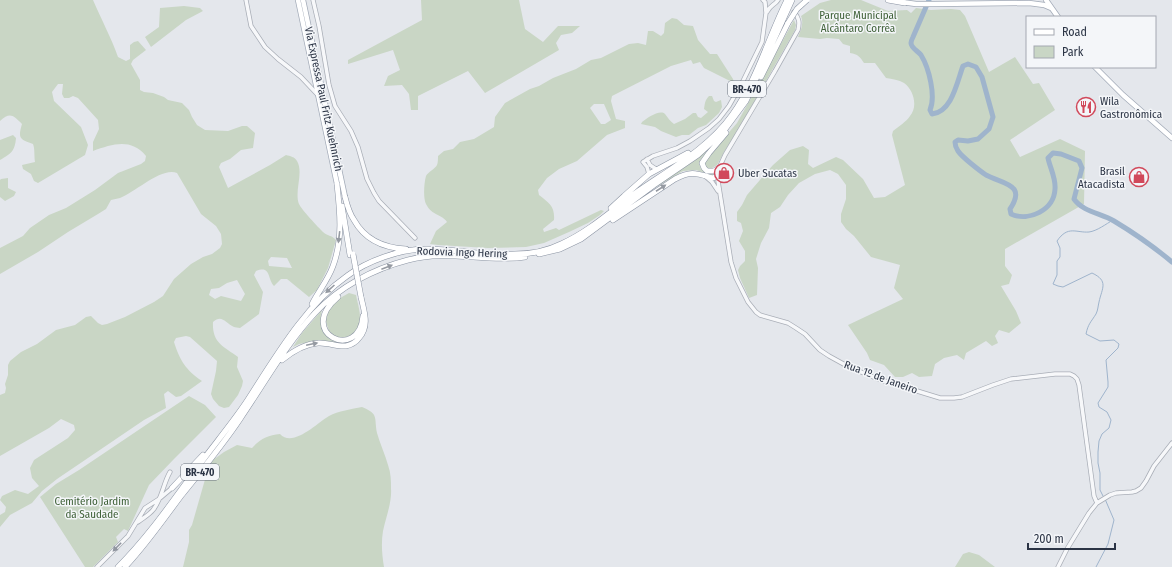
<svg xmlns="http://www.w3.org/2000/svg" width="1172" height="567" viewBox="0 0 1172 567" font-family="'Fira Sans Condensed',sans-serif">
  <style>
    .green { fill: #c9d6c5; fill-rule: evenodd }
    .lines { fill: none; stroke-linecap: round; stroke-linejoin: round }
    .stream { stroke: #9fb4cc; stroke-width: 1 }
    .river { stroke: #9fb4cc; stroke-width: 5 }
    .minor-casing { stroke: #a9aeb7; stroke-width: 5 }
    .major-casing { stroke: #a3abb8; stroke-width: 6 }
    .highway-casing { stroke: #8b94a3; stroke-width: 6 }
    .minor { stroke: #f7f8fa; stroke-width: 3.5 }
    .major { stroke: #fff; stroke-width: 4.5 }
    .highway { stroke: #fff; stroke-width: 5 }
    .highway-bridge-casing { stroke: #8b94a3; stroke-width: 6; stroke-linecap: butt }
    .highway-bridge { stroke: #fff; stroke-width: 5 }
    .oneway { fill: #959aa2 }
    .oneway2 { fill: #9196a0 }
    .labels { text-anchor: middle; stroke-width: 3; stroke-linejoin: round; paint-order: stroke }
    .shield { fill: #f4f6f9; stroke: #676e7b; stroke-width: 1 }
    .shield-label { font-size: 10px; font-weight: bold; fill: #2b3445 }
    .park-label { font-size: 11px; fill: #3f6138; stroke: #f4f6f9 }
    .street-label { font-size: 11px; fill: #2b3445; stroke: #f4f6f9 }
    .poi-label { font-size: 11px; fill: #2b3445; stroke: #f4f6f9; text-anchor: start }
  </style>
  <rect width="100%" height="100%" fill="#e4e7ec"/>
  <path class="green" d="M0,0H93C101,19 111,37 118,57L126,61L130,59V45L134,42L138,41L146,50L133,60L131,64L140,80V90L144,92L153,93L164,97L168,100L182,103L189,110L192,117L197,125L205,130L228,131L242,126H247L255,133L253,148L241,150L230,159L221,163L219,167L228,188L270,165L286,155C290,156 295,157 297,161C304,173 294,191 299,204C301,209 319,228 323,232C327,236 332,235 336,240L328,268L317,290L309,297L287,279H281L274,286C267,278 271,265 256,271L254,275L263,292L259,314L240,328C238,328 235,327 234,327C225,323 222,314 213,322C212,343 223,346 238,357L237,367L243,381L242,386L238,395L229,407L224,408L219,406L213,399L211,394L216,371L217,361L190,337L186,336L176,338L174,342C180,361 186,370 202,381L181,396L176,397L168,391L164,394L166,408L144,420L57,479L42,491L32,503L10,515L0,527V515L5,512L6,507L0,500L2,496L15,490L28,494L39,486L32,478L30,468L34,460L68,438L75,430L74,425L61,419L49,428L0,456V395L5,393L6,388L5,384L8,375V365L10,361L21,352L37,344L56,330L75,325L86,317L91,316L98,323L102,325L107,324L125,317L154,302L163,296L174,279L191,264L203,257L212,254L220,248L222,244L221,234L216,226L201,214L177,173C161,167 136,192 120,198C117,199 114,199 111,200L106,209L98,214L68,232L38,252L0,274V248L23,236L30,228L49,215L66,208L95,190L118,173L141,164L145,161L146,156C131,138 113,144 93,151V142L99,129L98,120L78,98L73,96L69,98H64L62,94L63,84H58L52,92L54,101L81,127L88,145L85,155L38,183L34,181L31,174L23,169L22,165L35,162C34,156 35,149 33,144C19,139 18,138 22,124C13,115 10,112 0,121ZM271,257L287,258L292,268L269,266L268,261ZM237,280L245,294L241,301L221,296L215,299L209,295L211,289L219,288L227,283Z
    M421,0H519L525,29L543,42L558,26H580L572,33L561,35L556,43L559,50L485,93L468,71L418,96V110H411L409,94L402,85L384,86L388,76L400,70L393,50L348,64V60L422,20Z
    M831,0H861L888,11L907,10L911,13L916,8L931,10L951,9L960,10L965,16L989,72L1015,57L1033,84L1039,83L1055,110L1010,140L1020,157L1060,139L1085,151L1084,204L1005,249V266L1012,275L1009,284L1001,286L1016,311L1021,323L1009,333L999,330L995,336L998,343L992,346L986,341L966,353L964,360L957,355L944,358L935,364L932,376L919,377L912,373L903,377H895L884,365L870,360L867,353L848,325L903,299L894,288L900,265L871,257L854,236L846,229L841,222V214L846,199V185L838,174L830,170L815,174L799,183L788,195L780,207L771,213L769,228L761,243L756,259L758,268L757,295L749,298L740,278L738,270L740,266L745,261V251L739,241L743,231L741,223L737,221V212L742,205L747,195L765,174L773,165L790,150L803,146L809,150L808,164L813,168L836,157L843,160L863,179L874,198L885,197L905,185L892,135L893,131C899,126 906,122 910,116C918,107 914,90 904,83C899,80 892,79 886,78L875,63H864C860,57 858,54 850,53V46L843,44L839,39L827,38L820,39L798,37C801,30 804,24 801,16L820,3Z
    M184,6L200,8L203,11L186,20L151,47L145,37L159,27L160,8Z
    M672,18L677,19L684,25L693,26L698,40L710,54H717L733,79L734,83L704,68L700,62L693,64L691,60L671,66L612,96L611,101L616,119L625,121V128L607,135L577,161L559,169L547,178L538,190L539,195C549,203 555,206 554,220L543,229L544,232L556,228L559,230L601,210L604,211L600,215L588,223L569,232L544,243L526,247L488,248L438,245L430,244L436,231L447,222C442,214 432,216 426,204C423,198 424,183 426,176C428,172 435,169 437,165C438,163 438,158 438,156L444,151L453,149L460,142L474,139L494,127L495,117L505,103L530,89L539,86L553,78L576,69L591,60L601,58L629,44L638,43L646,45L648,31H653L661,36L664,33L665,23ZM594,104H604L611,120L605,124H601L590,108Z
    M794,20L796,25L795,30L741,125L724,152L717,165L712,168L708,169L705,165V160L737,123L751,98Z
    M709,96H712L714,101L716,102L721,100L722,107L719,113L706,125L698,128L689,135H682L676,137L661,131L655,127L641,124L642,122C647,118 660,109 665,114C668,118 670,121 674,124L685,119L693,113H696L698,117L701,118L708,112L704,109C705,103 705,100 709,96Z
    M13,135L16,138C15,151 11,154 0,160V140Z
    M713,146C710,150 702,156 700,161C697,171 709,174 715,173L714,176L696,170L683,171L648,192Z
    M8,178V188L16,192L14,196L5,201L0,197V180L1,179Z
    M349,293L356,295C358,305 362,316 359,326C358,330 354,333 351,335C340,341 330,337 327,325C326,322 325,317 326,313C331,304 341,297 349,293Z
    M322,310C317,326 329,348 348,341C355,339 358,332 363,326L358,337L346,344L316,341L299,344L293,347L302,333Z
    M189,396L205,405L216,417L174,459L149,485L128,531L124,529L116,537L118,542L93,567H85L40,497L56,484L79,470Z
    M362,407C379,414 374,417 377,433C380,444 385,454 388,465C391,473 391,481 391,489C392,502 386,517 383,531C381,543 382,555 384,567H183L189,542V530L192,525L208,469L213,460L224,452L237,445L252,448C260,439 268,435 280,434C293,448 317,423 329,416C338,411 352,409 362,407Z
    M969,552L979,555L995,567H955L963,554Z"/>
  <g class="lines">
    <path class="stream" d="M1103,496L1100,490V473L1098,463V452L1099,441L1102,434L1109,428L1111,420L1107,412L1099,407L1098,403L1108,387V382L1106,360L1118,348L1119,344L1114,340L1100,341L1086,334C1088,324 1091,322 1096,314C1098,310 1098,306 1099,302C1102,288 1109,281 1092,273L1063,287L1058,286L1053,284L1057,275V261L1060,257V248L1057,241C1068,225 1076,233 1089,232C1097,231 1106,224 1113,220
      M1096,567L1108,544L1114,520L1105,499"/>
    <path class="river" d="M929,0L913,37C912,39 911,41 911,43C911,48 918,51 921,55C929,68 936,96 930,110L932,114C952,112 957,82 963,66L968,64L976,67L982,77L993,117L989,129L978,139L968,141L958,140L955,142C955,146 956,148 958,151C962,157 980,171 986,175C1003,184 1027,184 1010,209L1011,214C1029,222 1054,210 1055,189C1056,178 1050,168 1048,158L1053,153L1061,154L1079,161L1082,168L1074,199C1083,212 1101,213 1114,221C1134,233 1154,247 1172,262"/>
    <defs>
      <path id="minor" d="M246,0L251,26L265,47L278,59L301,77L317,94
        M313,0L319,26L329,85L335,106L351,131L358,147L367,179L374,193L379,201L415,238
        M767,12C771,4 774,6 778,0
        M794,12C799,18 800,22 798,30L775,71L725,155L719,168L718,181L731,262L736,278L748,302L756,312L760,315L788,323L796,328L805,334L820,350L829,356L849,367L878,379L940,398H954L962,397L993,385L1011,379L1055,374H1070L1074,376L1077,379L1079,385L1094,496L1097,503
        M647,159L650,165L656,169
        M649,174L647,167L643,162L653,156L677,148L690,141L709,128L719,119L729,106L742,83L762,42L766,13L765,2L763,0
        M705,176L712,182L718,191
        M138,522C143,518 149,515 153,510C162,499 163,484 170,472
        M97,567L128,536L145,508L159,499L172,488
        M1058,567L1067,549L1089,513L1097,503L1110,495L1116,493L1132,492L1136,491L1141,488L1146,481L1154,466L1172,443"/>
      <path id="major" d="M298,0L337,184
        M303,0L345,197
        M1046,0L1058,17
        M902,2L916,4H934L1029,3L1044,5L1051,8
        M1095,67L1123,95L1172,138"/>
      <path id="highway" d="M888,0L905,3
        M761,77L788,23
        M719,168L714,171H707L704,168L702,163L709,153L726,133
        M345,197C347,205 349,213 354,220C365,240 385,248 406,249
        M342,206L350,255
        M611,208L624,196L649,174L688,153
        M613,220L675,179C691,171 695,173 713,178L715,177L718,173
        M539,254L560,249L581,239L654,185L698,155L723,132L746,101L792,0
        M338,297C295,333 359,363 363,316
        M312,304C318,292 328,280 333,266C343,239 340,212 337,184
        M282,360C293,351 304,344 318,343C327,342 337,347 346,346C351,345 356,342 359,338C370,326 364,311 361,297
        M172,488L203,455
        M118,567C148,537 172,502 197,468C213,446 230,426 245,404C273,361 304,306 347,276C367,261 400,249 426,249C456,249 485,256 515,254C530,254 547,251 561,244C588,232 610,212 634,194C668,170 708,149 732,115C757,80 768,38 787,0
        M125,567C146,545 163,520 181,496C201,471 222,446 240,419C264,384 286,344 315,313C339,287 373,269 408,260C448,249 486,263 525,257"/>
    </defs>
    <use href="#minor" class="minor-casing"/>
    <use href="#major" class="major-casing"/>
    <use href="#highway" class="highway-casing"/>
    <use href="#minor" class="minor"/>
    <use href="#major" class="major"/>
    <use href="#highway" class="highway"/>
    <defs>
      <path id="highway-bridge" d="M788,23L797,9L807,0
        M353,254L361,297"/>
    </defs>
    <use href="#highway-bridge" class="highway-bridge-casing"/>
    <use href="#highway-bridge" class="highway-bridge"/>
  </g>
  <defs><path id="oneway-solid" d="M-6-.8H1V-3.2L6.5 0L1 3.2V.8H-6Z"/></defs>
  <g class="oneway">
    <use href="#oneway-solid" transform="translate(661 188) rotate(-33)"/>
    <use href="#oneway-solid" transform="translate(339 237) rotate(97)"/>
    <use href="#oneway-solid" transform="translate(387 267) rotate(-21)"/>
    <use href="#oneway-solid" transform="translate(330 289) rotate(138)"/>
    <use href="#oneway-solid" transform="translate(312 344) rotate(-12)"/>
  </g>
  <use class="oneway2" href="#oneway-solid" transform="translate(117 547) rotate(134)"/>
  <defs>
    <symbol id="restaurant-ring" viewBox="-11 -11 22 22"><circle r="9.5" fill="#f4f6f9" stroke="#d1495b" stroke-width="1.5"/><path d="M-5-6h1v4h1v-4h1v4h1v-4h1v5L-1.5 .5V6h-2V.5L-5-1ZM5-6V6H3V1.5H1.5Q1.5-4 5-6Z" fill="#d1495b"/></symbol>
    <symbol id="shop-ring" viewBox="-11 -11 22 22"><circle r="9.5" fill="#f4f6f9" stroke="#d1495b" stroke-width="1.5"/><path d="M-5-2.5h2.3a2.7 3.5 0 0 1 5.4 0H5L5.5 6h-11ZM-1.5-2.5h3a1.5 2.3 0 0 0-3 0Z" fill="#d1495b"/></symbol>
  </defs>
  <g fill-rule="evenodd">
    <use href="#restaurant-ring" x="1075" y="96" width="22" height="22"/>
    <use href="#shop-ring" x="713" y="162" width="22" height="22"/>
    <use href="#shop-ring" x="1128" y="166" width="22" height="22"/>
  </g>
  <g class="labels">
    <g class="shield">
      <rect x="728" y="81" width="38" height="16" rx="3"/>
      <rect x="181" y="464" width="38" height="16" rx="3"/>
    </g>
    <g class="shield-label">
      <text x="747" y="93">BR-470</text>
      <text x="200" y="476">BR-470</text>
    </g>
    <g class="park-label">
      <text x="858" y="19">Parque Municipal<tspan x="858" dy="13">Alcântaro Corrêa</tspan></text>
      <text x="92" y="505">Cemitério Jardim<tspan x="92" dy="13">da Saudade</tspan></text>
    </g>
    <g class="street-label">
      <text transform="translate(324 99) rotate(78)" y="4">Via Expressa Paul Fritz Kuehnrich</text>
      <text transform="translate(462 252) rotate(2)" y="4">Rodovia Ingo Hering</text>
      <text transform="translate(881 377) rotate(20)" y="4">Rua 1º de Janeiro</text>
    </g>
    <g class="poi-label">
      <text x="1100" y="105">Wila<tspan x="1100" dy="13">Gastronômica</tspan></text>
      <text x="1125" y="175" text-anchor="end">Brasil<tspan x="1125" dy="13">Atacadista</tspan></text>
      <text x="738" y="177">Uber Sucatas</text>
    </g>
  </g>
  <rect x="1026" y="16" width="130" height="52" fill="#f4f6f9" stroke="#a4a8b1"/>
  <rect x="1034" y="29" width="20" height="6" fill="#ffffff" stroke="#a4a8b1"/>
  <text x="1062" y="36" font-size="12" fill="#2b3445">Road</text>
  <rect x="1034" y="46" width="20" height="12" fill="#c9d6c5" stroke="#a4a8b1"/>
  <text x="1062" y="56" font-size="12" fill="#2b3445">Park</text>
  <path d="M1028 543v6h87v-6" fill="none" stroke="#2b3445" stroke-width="2"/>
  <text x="1034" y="543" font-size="12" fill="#2b3445" stroke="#f4f6f9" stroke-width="3" paint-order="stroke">200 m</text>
</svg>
